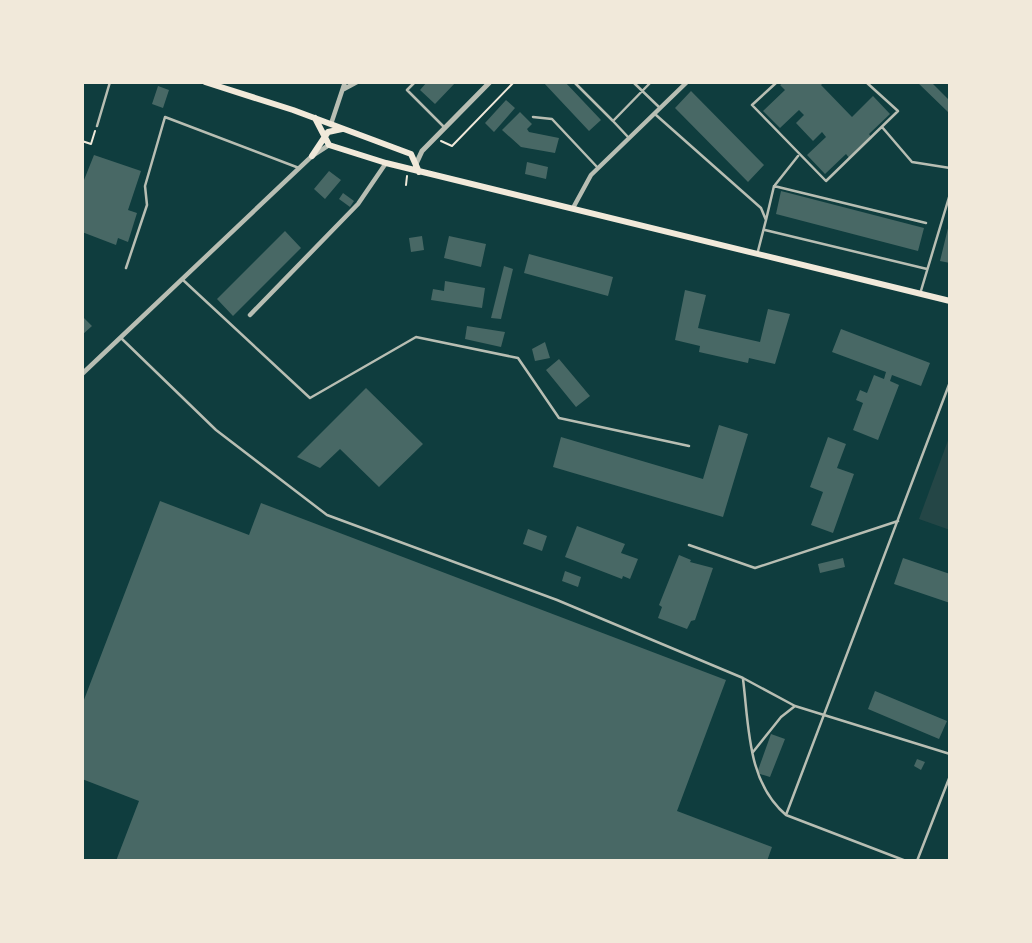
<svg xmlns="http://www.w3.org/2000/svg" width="1032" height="943" viewBox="0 0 1032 943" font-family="Lato,sans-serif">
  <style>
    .green { fill: #244646 }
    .building { fill: #486865 }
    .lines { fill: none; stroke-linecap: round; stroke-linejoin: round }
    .path { stroke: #f1e9da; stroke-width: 2 }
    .service { stroke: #b8beb3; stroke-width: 2.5 }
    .minor { stroke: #b8beb3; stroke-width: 4.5 }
    .tertiary { stroke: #b8beb3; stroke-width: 5 }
    .secondary { stroke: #f1e9da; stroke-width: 6 }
  </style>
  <rect width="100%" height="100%" fill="#0f3d3e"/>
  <path class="green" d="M950,435V530L919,519Z"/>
  <path class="building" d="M427,82H456L435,104L420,90Z
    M543,82H565L601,120L589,131Z
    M784,82H824L821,85L852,117L873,96L890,114L869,134L872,138L850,159L846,154L825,174L807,155L826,137L822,132L813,141L796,123L804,115L799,110L780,128L763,111L785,90L780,85Z
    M917,82H931L950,101V110L948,112Z
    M158,86L169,90L163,108L152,104Z
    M691,91L764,165L748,182L675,108Z
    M506,100L515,108L494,132L485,123Z
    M520,112L532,124L527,129L529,132L559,138L555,153L521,147L502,130Z
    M94,155L141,171L128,210L137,213L128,242L118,238L116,245L82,232V185Z
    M527,162L548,167L546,179L525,174Z
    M329,171L341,180L325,199L314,189Z
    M781,191L924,228L918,251L776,214Z
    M343,193L354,201L350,207L339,199Z
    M949,224H950V263L940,261Z
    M285,231L301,248L233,316L217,299Z
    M422,236L424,250L411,252L409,238Z
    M449,236L486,244L481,267L444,258Z
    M529,254L613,277L608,296L524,273Z
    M504,266L513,269L501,319L491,318Z
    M445,281L485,288L482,308L431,300L433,289L444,291Z
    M685,290L706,295L698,328L760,342L768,309L790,314L775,364L749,358L748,363L699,352L700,346L675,340Z
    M82,316L92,326L82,335Z
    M467,326L505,332L501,347L465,339Z
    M841,329L930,363L921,386L892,375L890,381L899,385L878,440L853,430L863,403L856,400L860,390L867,393L874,375L884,379L886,372L832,352Z
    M545,342L550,358L535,361L532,349Z
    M559,359L590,396L576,407L546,370Z
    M366,388L423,444L379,487L340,449L320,468L297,457Z
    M719,425L748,434L723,517L553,467L561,437L703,479Z
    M828,437L846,444L837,468L854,474L833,533L811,525L823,492L810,487Z
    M160,501L249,535L261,503L726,680L677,811L772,847L767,861H116L139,801L82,779V705Z
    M577,526L625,544L621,553L638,559L630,579L623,576L622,579L565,557Z
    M528,529L547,536L542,551L523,544Z
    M679,555L691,560L690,562L713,568L695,620L691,621L687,629L658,618L662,607L659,605Z
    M843,558L845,567L820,573L818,564Z
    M903,558L950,574V603L894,584Z
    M565,571L581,577L578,587L562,581Z
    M875,691L947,721L939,739L868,709Z
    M771,734L785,739L770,777L757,773Z
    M917,759L925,762L921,770L914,766Z"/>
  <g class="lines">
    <path class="path" d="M82,141L91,144L95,131
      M441,141L452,146L514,82
      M406,185L407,176"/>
    <path class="service" d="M415,82L407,90L444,127
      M574,82L613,121
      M633,82L660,108
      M777,82L752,105L826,181L898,111L866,82
      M948,82L950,85
      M656,115L761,208L766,220L758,251
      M533,117L552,119L598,168
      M97,126L110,82
      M882,127L912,162L950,168
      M628,137L613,121L651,82
      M775,185L798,156
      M766,220L774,186L926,223
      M765,230L927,269
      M126,268L147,205L145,186L165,117L299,168
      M183,280L310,398L416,337L518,358L559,418L689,446
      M920,294L950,194
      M121,338L216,430L327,515L557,600L743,678L795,706L950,754
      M689,545L755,568L898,521
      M743,679C749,726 747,782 786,815
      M753,752L781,717L795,706
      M906,861L786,815L950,382
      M917,861L950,776"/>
    <path class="minor" d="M344,89L357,82
      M331,124L345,82
      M573,208L591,175L687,82
      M250,315L358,204L386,163
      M82,374L312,156L329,145"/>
    <path class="tertiary" d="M416,164L422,151L490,82"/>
    <path class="secondary" d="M205,82L293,110L411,154L419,172
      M315,118L329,145L386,163L950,301
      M312,156L328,132L342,129"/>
  </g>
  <rect width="1032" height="943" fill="none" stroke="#f1e9da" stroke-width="168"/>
</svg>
